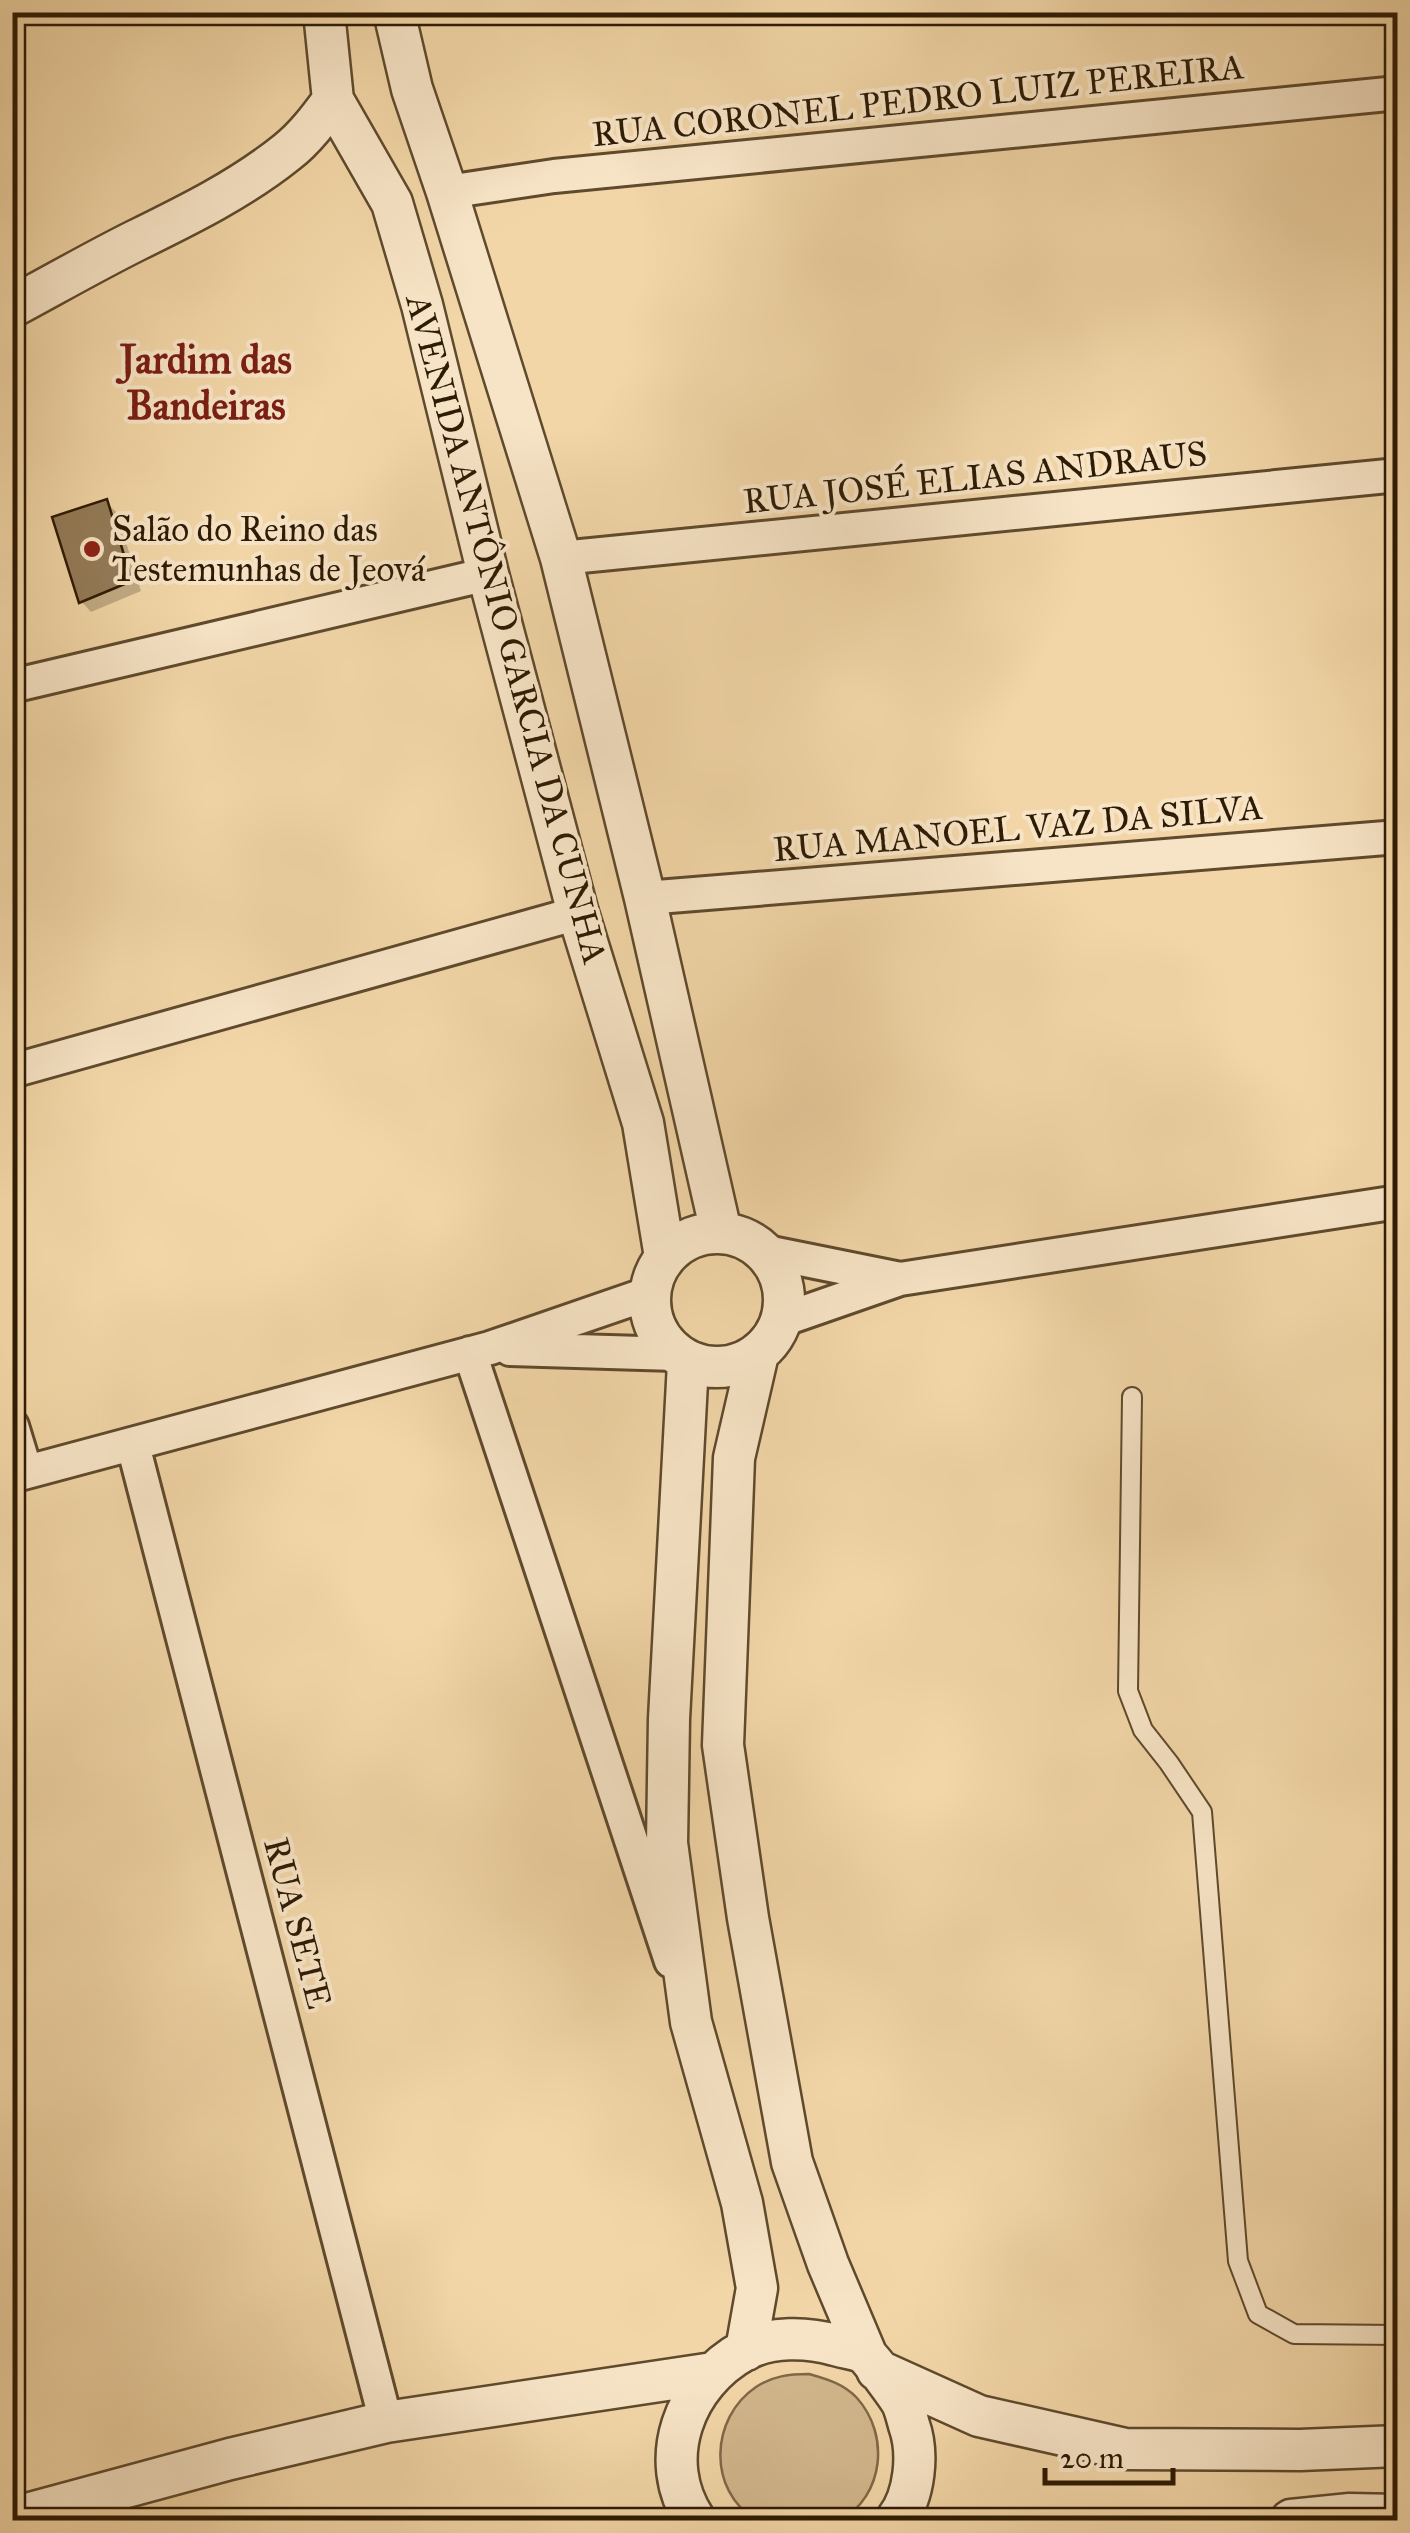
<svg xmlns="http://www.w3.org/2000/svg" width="1410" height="2533" viewBox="0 0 1410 2533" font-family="'IM FELL Great Primer',serif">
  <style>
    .green { fill: #d1b68b; stroke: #806848; stroke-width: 2.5 }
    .shadow { fill: #0003 }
    .building { fill: #947c59; stroke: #2e1b04; stroke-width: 2.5 }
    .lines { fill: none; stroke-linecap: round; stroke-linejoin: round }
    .service-casing { stroke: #5f4a2d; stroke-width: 22 }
    .minor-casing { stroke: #5f4a2d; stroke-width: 38 }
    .tertiary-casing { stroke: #5f4a2d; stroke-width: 45 }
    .service { stroke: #f7e4c6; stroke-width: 18 }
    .minor { stroke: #f7e4c6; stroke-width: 32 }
    .tertiary { stroke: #f7e4c6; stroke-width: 40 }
    .poi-dot { fill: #8f2418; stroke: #f7e4c6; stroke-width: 4 }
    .labels { text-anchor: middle; stroke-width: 8; stroke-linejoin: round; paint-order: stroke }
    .street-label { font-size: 35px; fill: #2e1b04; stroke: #f7e4c6 }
    .poi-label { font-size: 35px; fill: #2e1b04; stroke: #f7e4c6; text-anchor: start }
    .quarter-label { font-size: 40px; font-weight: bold; fill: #7a1f14; stroke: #f7e4c6 }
  </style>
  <rect width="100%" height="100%" fill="#f2d6a7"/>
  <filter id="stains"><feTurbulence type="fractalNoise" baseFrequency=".002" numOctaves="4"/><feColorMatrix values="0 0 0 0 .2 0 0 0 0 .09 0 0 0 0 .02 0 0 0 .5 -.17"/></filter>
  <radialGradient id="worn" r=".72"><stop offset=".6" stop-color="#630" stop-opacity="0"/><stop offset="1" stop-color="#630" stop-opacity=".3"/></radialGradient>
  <path class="green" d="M809,2374C827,2379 844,2384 857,2398C890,2435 884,2495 841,2520H756C707,2490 710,2418 756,2387C772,2376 790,2374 809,2374Z"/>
  <path class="shadow" d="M106,502L117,513L141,591L91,612L81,601Z"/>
  <path class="building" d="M107,499L132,581L79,603L52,517Z"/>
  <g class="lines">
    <defs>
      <path id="service" d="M1132,1397L1128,1691L1143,1730L1169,1763L1202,1812L1238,2261L1258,2314L1294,2334L1398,2335"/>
      <path id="minor" d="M447,192L554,176L1398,93
        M561,558L1398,475
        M12,686L488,574
        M645,898L1398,837
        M12,1071L578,913
        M766,1252L900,1279
        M782,1320L900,1279L1398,1202
        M510,1349L675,1354
        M470,1353L671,1961
        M12,1426L26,1472
        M133,1445L386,2422
        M12,1476L490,1348L650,1293"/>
      <path id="tertiary" d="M324,12L333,100L392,203L422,305L488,574L578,913L643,1123L665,1257
        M394,12L412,89L447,192L561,558L645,898L721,1232
        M12,307C53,285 93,262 135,241C188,215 241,189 287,152C305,138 319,119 333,100
        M650 1300a67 67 0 1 1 134 0a67 67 0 1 1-134 0Z
        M758,1354L734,1458L723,1745L748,1918L792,2162L828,2264L866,2354
        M688,1363L669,1719L667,1843L691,2022L742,2203L757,2288L746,2350
        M877,2370L979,2416L1125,2449L1300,2450L1398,2446
        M12,2518L230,2459L386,2422L713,2373
        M695,2520C655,2460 684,2383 745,2350C771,2336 807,2337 835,2345C844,2348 858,2349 865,2354C869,2356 899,2397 902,2403C905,2409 907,2418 909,2425C919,2453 915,2496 896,2520
        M1291,2520L1350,2514L1398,2515"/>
    </defs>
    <use href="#service" class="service-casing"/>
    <use href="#minor" class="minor-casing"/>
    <use href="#tertiary" class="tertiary-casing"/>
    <use href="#service" class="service"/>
    <use href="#minor" class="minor"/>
    <use href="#tertiary" class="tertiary"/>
  </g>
  <circle class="poi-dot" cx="92" cy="549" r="10"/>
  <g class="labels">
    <g class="street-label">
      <text transform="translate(918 100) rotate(-6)" y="12">RUA CORONEL PEDRO LUIZ PEREIRA</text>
      <text transform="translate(975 477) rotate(-6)" y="12">RUA JOSÉ ELIAS ANDRAUS</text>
      <text transform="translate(507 629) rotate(75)" y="12">AVENIDA ANTÔNIO GARCIA DA CUNHA</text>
      <text transform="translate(1018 828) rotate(-5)" y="12">RUA MANOEL VAZ DA SILVA</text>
      <text transform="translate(298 1923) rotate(75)" y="12">RUA SETE</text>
    </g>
    <g class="poi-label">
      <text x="112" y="541">Salão do Reino das<tspan x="112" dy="40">Testemunhas de Jeová</tspan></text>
    </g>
    <g class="quarter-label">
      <text x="206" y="373">Jardim das<tspan x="206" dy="46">Bandeiras</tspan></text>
    </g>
  </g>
  <rect width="1410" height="2533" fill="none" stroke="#f2d6a7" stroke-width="50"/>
  <rect x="15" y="15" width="1380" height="2503" fill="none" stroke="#2e1b04" stroke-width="5"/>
  <rect x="25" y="25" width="1360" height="2483" fill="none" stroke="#2e1b04" stroke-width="2.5"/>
  <path d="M1045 2468v15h128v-15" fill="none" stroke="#2e1b04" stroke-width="5"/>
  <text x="1060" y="2468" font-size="30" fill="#2e1b04" stroke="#f7e4c6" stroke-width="8" paint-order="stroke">20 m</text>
  <rect width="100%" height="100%" filter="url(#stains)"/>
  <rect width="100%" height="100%" fill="url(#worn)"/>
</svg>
